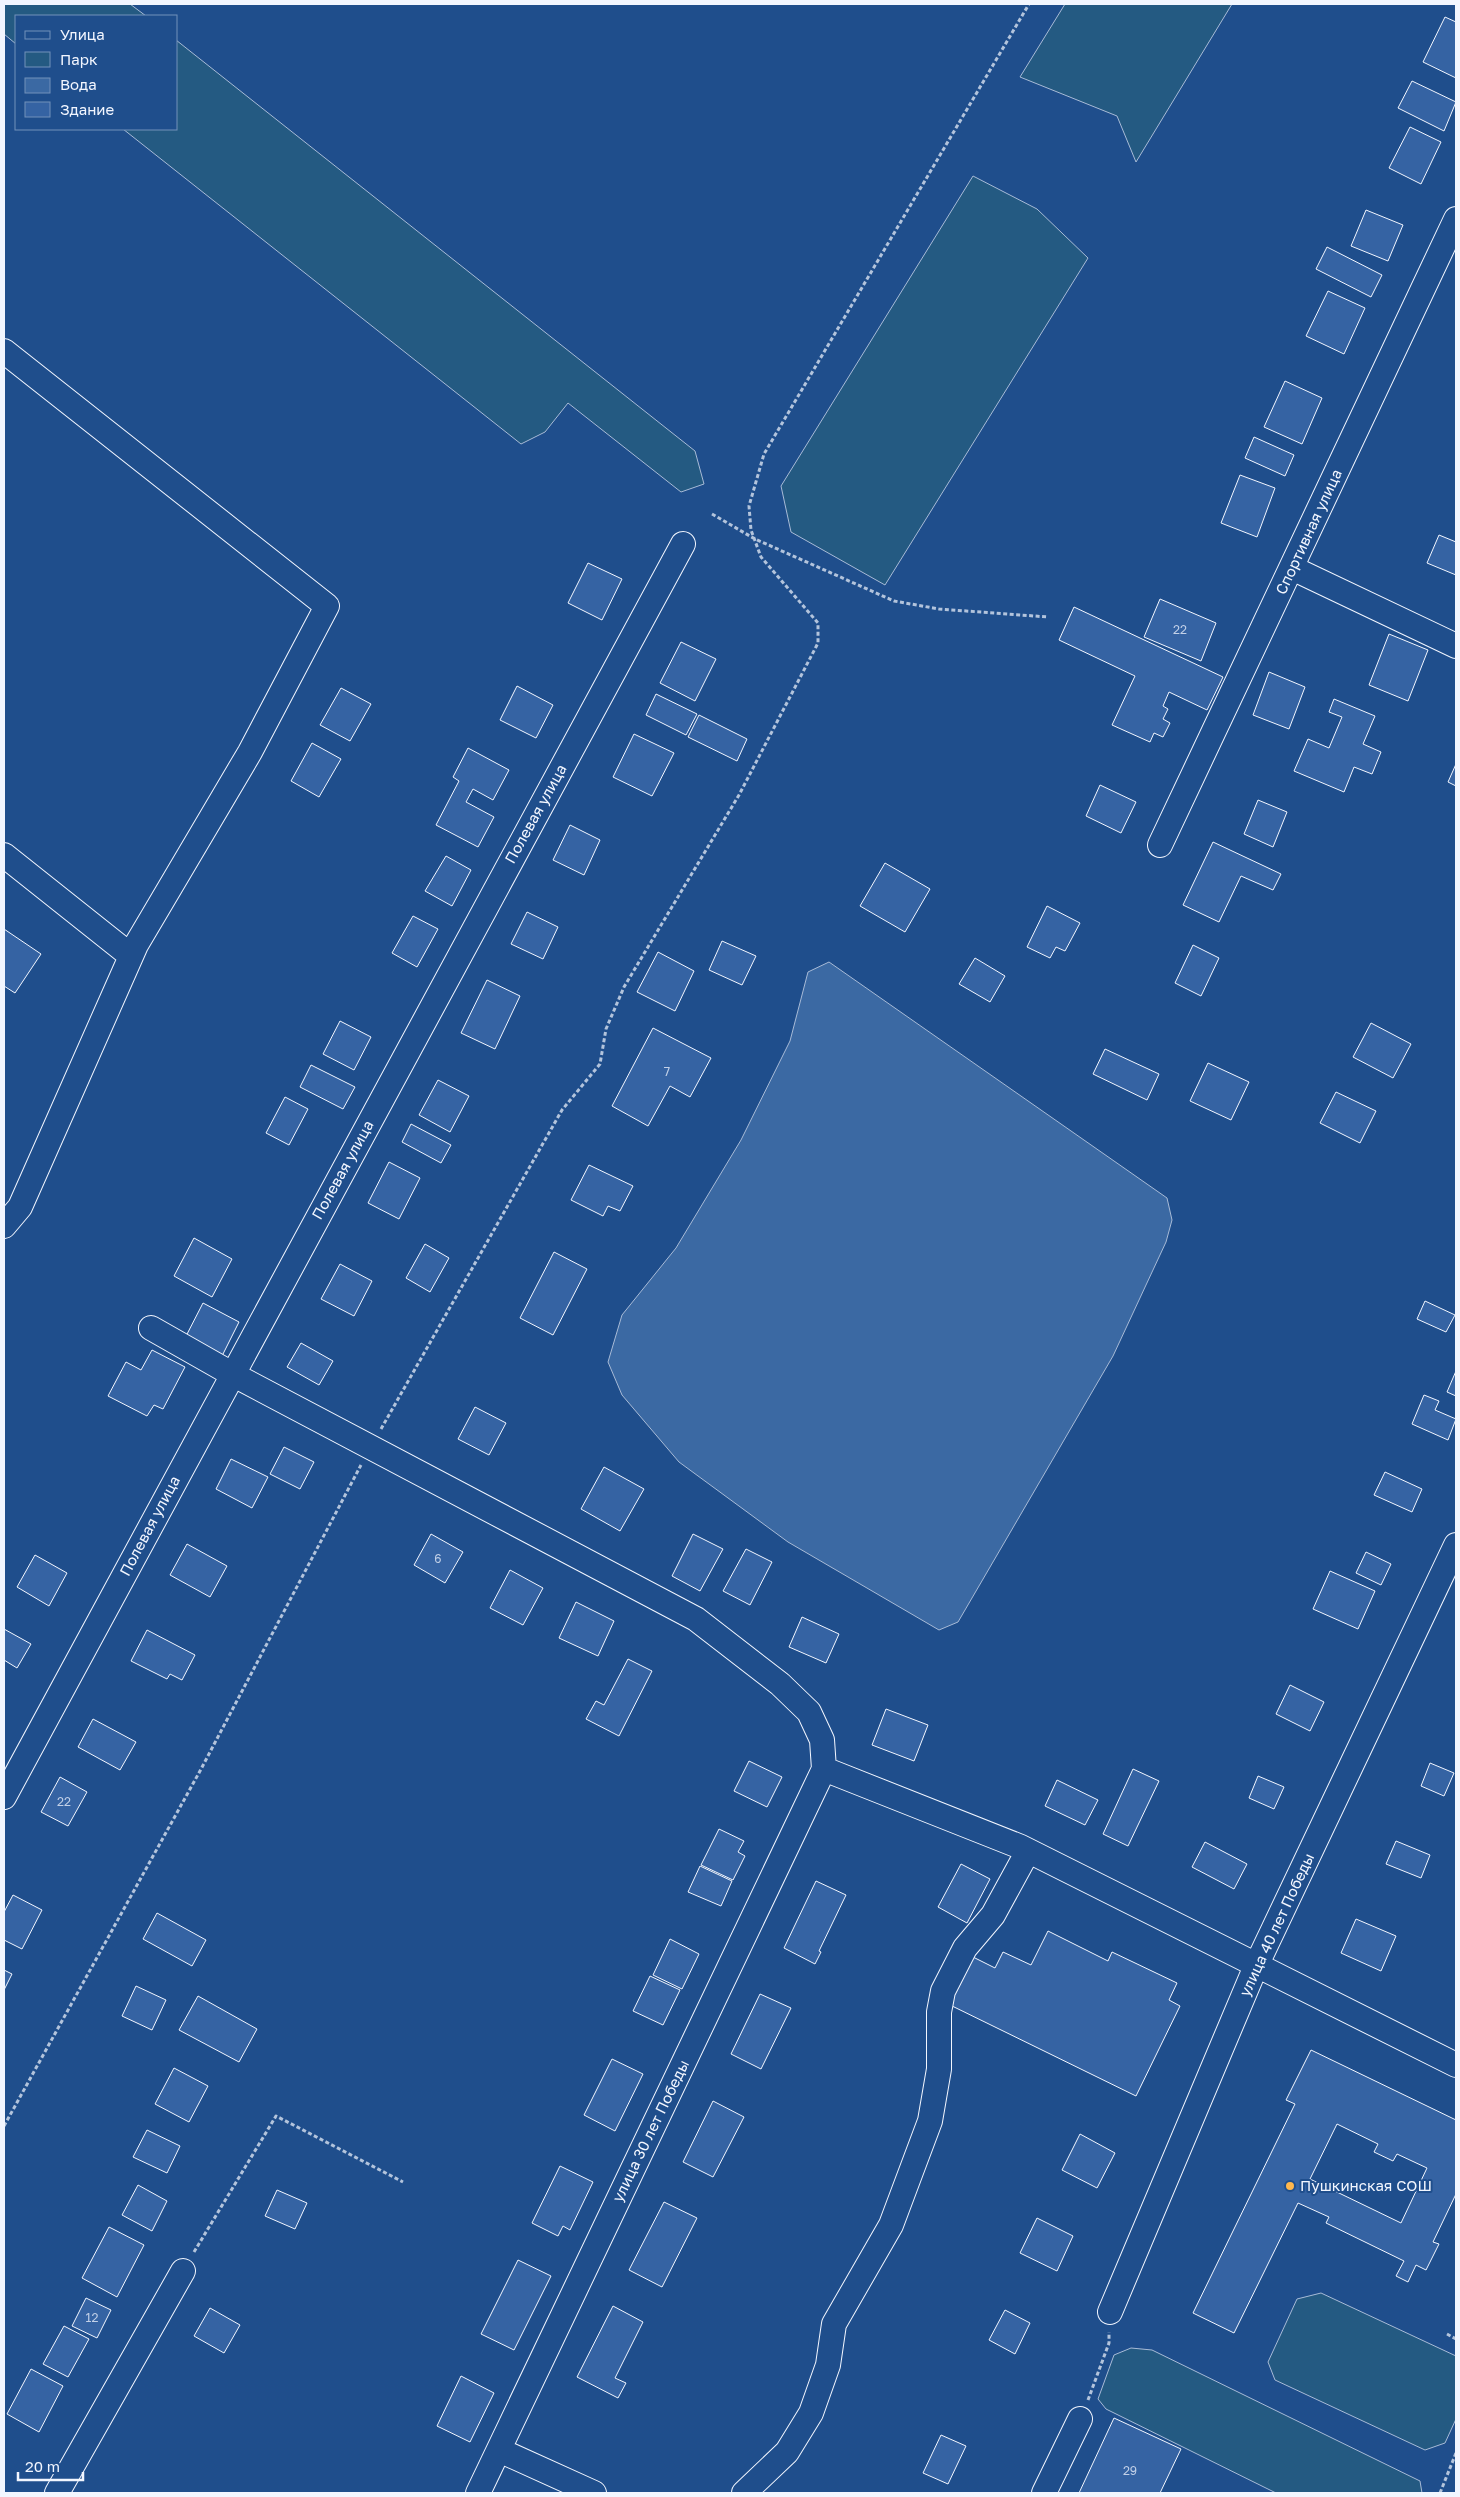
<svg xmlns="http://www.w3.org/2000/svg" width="1460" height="2497" viewBox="0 0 1460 2497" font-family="'Golos Text',sans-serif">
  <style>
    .green { fill: #245a82; stroke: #a8bbd7 }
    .water { fill: #3b69a3; stroke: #a8bbd7 }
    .building { fill: #3563a3; stroke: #f2f6ff; fill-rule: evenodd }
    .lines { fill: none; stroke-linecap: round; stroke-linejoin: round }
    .minor-casing { stroke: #f2f6ff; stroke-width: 26 }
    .path { stroke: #b3c4dc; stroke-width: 3; stroke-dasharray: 4 2.5; stroke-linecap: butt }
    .minor { stroke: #1f4e8c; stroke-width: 24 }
    .poi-dot { fill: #ffb74d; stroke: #1f4e8c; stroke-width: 2 }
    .labels { text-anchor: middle; stroke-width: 4; stroke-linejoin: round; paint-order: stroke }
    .number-label { font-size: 12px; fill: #c3d1e8 }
    .street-label { font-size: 15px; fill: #f2f6ff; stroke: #1f4e8c }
    .poi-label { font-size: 15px; fill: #f2f6ff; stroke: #1f4e8c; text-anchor: start }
  </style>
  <rect width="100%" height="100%" fill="#1f4e8c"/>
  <path class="green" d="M4,4H130L146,16H16V44L4,34Z
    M1065,4H1232L1136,162L1117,116L1020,77Z
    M176,40L695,451L704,484L681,492L568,403L545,432L521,444L123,129H176Z
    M973,176L1037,209L1088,258L885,585L791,532L781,486Z
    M1321,2293L1456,2356V2419L1445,2443L1425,2450L1275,2380L1268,2362L1297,2299Z
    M1131,2348L1152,2350L1420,2481L1422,2493H1276L1106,2409L1098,2399L1114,2355Z"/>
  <path class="water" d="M829,962L1167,1198L1172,1220L1166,1242L1113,1356L958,1622L939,1630L788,1542L679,1462L622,1395L608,1362L622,1315L676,1248L741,1140L790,1041L808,972Z"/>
  <path class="building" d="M1445,17L1456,22V78L1423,62Z
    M1412,81L1456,102L1444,131L1398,108Z
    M1410,127L1441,142L1421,184L1389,168Z
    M1366,210L1403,225L1388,261L1351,246Z
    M1327,247L1382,275L1371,297L1316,269Z
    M1328,291L1365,308L1344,354L1306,336Z
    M1285,381L1322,398L1302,444L1264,427Z
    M1254,437L1294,455L1285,476L1245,458Z
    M1240,475L1275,488L1257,537L1221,523Z
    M1439,535L1456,542V575L1427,563Z
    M588,563L622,579L602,620L568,603Z
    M1160,599L1216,623L1201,661L1144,637Z
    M1074,607L1223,677L1207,710L1169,692L1163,706L1168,709L1163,719L1170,723L1163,737L1154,733L1150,742L1112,725L1135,676L1059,640Z
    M1389,634L1428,650L1408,701L1369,685Z
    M681,642L716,659L695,701L660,683Z
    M1269,672L1305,687L1289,729L1253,715Z
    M517,686L553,705L536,738L500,720Z
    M341,688L371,704L350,741L320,725Z
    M656,694L697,714L686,735L646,715Z
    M1334,699L1375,716L1363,744L1381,752L1372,774L1354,767L1344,792L1294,771L1308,739L1329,748L1342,717L1329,712Z
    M699,715L747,739L737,761L688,737Z
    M634,734L674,753L652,796L613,777Z
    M312,743L341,759L319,797L291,781Z
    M468,748L509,770L493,800L473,789L466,802L494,817L478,847L436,825L459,781L453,777Z
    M1456,764V786L1448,782Z
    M1100,785L1136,802L1121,833L1086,816Z
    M1258,800L1287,812L1273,847L1244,834Z
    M570,825L600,840L584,875L553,860Z
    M1213,842L1281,874L1273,890L1241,876L1219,922L1183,905Z
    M446,856L471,870L452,906L425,891Z
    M885,863L930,889L905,932L860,906Z
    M1047,906L1080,923L1065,951L1056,947L1050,958L1027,947Z
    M527,912L558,927L543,959L511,944Z
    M413,916L438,929L417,967L392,953Z
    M4,929L41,954L15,993L4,986Z
    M722,941L756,956L742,985L709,970Z
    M1193,945L1219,958L1201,996L1175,983Z
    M658,952L694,971L675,1011L637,992Z
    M975,958L1005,976L990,1002L959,984Z
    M487,980L520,996L495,1049L461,1033Z
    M340,1021L371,1037L354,1070L323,1054Z
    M1371,1023L1411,1044L1393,1078L1353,1057Z
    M653,1028L711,1058L690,1097L670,1086L648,1126L612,1106Z
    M1105,1049L1159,1074L1147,1100L1093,1074Z
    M1208,1063L1249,1082L1231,1120L1190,1101Z
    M311,1065L355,1087L343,1109L300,1087Z
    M438,1080L469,1096L450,1132L419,1115Z
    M1336,1092L1376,1111L1360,1143L1320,1123Z
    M285,1097L308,1109L289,1145L266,1133Z
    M411,1124L451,1145L441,1163L402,1142Z
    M389,1162L420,1178L399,1219L368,1203Z
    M589,1165L633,1186L620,1211L608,1206L603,1216L571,1200Z
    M194,1238L232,1259L212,1297L174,1276Z
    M425,1244L449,1258L430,1292L406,1278Z
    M554,1252L587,1269L553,1335L520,1318Z
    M340,1264L372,1281L354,1316L321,1299Z
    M1425,1301L1455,1315L1446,1332L1417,1319Z
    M203,1303L239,1322L221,1358L184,1340Z
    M301,1343L333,1361L319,1385L287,1367Z
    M152,1350L185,1367L163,1409L154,1405L147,1416L108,1396L126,1362L141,1370Z
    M1456,1371V1396L1447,1392Z
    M1424,1395L1439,1401L1435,1410L1456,1419L1448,1440L1412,1424Z
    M475,1407L506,1423L489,1455L458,1439Z
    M284,1447L314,1462L300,1489L270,1474Z
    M231,1459L268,1477L252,1508L216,1489Z
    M604,1467L644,1489L620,1531L581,1509Z
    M1385,1472L1422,1489L1412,1512L1374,1495Z
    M431,1534L463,1552L445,1583L414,1565Z
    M693,1534L723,1549L700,1591L672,1576Z
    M187,1544L227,1566L210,1597L170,1575Z
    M746,1549L772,1562L750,1605L723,1591Z
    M1366,1552L1391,1564L1381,1585L1356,1573Z
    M35,1555L67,1573L49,1606L17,1587Z
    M510,1570L543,1588L523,1625L490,1608Z
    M1330,1571L1375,1591L1358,1629L1313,1609Z
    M576,1602L614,1621L598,1656L559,1638Z
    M802,1617L839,1634L826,1663L789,1647Z
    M4,1629L31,1644L17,1668L4,1660Z
    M147,1630L195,1655L182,1680L170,1674L167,1679L131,1661Z
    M628,1659L652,1671L619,1736L586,1719L596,1701L604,1705Z
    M1290,1685L1324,1702L1310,1731L1276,1714Z
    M886,1709L928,1725L914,1761L872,1745Z
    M93,1719L136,1742L120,1770L78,1747Z
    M749,1761L782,1777L767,1807L734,1791Z
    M1430,1763L1454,1773L1444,1796L1421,1786Z
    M1133,1769L1159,1781L1128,1846L1103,1834Z
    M1258,1776L1284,1787L1274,1809L1249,1798Z
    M60,1777L87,1792L68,1826L41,1812Z
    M1057,1780L1098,1800L1085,1825L1045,1806Z
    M719,1829L744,1841L738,1852L745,1856L733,1880L701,1865Z
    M1396,1841L1430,1855L1421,1878L1386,1864Z
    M1205,1842L1247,1864L1234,1889L1192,1867Z
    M961,1864L990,1879L967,1923L938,1907Z
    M700,1866L732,1881L721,1906L688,1892Z
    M816,1881L846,1895L819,1951L821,1952L815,1964L784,1948Z
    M13,1895L42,1910L22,1949L4,1940V1912Z
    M157,1913L206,1940L192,1966L143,1939Z
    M1356,1919L1396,1936L1381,1971L1341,1953Z
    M1048,1931L1108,1961L1112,1952L1177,1983L1169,2000L1180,2006L1136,2096L948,2004L971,1956L995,1968L1003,1952L1031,1965Z
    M670,1939L699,1954L682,1989L653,1975Z
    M4,1970L12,1974L4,1990Z
    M650,1976L680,1990L663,2025L633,2011Z
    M136,1986L166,2000L152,2030L122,2016Z
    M760,1994L791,2008L761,2069L731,2054Z
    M198,1996L257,2029L239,2062L179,2030Z
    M1311,2050L1456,2120V2194L1433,2242L1439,2244L1426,2270L1416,2265L1408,2282L1396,2276L1404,2261L1326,2223L1329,2217L1298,2203L1234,2333L1193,2313L1295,2104L1286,2100ZM1337,2124L1378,2144L1374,2152L1393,2161L1397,2154L1427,2168L1401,2223L1310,2179Z
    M612,2059L643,2074L615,2131L584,2115Z
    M174,2068L208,2086L189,2122L155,2104Z
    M713,2101L744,2117L713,2177L683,2162Z
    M147,2130L180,2146L167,2173L133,2157Z
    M1080,2134L1115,2153L1097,2188L1062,2170Z
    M560,2166L593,2182L570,2230L563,2226L558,2236L532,2223Z
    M138,2185L167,2201L152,2231L122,2215Z
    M277,2190L307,2203L295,2229L265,2216Z
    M664,2202L697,2218L662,2287L629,2270Z
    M1037,2218L1073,2236L1057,2271L1020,2253Z
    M109,2227L144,2245L117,2297L82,2278Z
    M518,2260L551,2276L514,2350L481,2334Z
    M86,2298L111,2310L97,2338L72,2326Z
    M613,2306L643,2322L615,2378L626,2383L618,2398L577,2377Z
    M210,2308L240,2325L224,2353L194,2336Z
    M1005,2310L1030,2323L1015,2354L989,2340Z
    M64,2326L89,2339L68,2377L43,2364Z
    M31,2369L63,2386L39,2432L7,2414Z
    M461,2376L494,2393L470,2442L437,2426Z
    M1114,2418L1181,2449L1160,2493H1079Z
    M941,2435L966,2446L948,2484L923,2473Z"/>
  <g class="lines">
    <defs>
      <path id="minor" d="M4,351L327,606L250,752L136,945L20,1207L4,1226
        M1292,568L1456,646
        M1160,845L1456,219
        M4,855L131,956
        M151,1328L232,1374L696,1619L780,1684L809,1712L822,1740L824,1769L478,2493
        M824,1769L1021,1847L1456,2065
        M4,1797L683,544
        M1110,2312L1256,1966L1456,1545
        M499,2450L594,2493
        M57,2493L183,2271
        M744,2493L787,2452L811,2413L828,2365L834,2324L891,2225L930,2121L939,2069V2012L943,1991L965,1948L993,1915L1028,1851
        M1044,2493L1080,2419"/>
    </defs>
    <use href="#minor" class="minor-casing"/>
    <path class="path" d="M712,514L755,539L894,601L939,609L1048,617
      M381,1429L562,1110L600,1064L606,1029L624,987L739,795L818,643V623L761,557L751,530L749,506L764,454L1029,4
      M4,2126L200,1771L361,1465
      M194,2252L276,2116L403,2182
      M1447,2334L1456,2339
      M1088,2400L1109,2343V2332
      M1440,2493L1456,2453"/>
    <use href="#minor" class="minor"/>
  </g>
  <circle class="poi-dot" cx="1290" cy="2186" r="5"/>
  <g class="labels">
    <g class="number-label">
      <text x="1180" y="634">22</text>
      <text x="667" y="1076">7</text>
      <text x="438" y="1563">6</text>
      <text x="64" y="1806">22</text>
      <text x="92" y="2322">12</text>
      <text x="1130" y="2475">29</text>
    </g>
    <g class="street-label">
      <text transform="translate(1309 532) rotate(-65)" y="5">Спортивная улица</text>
      <text transform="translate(536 814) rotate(-61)" y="5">Полевая улица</text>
      <text transform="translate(343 1170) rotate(-61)" y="5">Полевая улица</text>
      <text transform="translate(150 1526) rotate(-62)" y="5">Полевая улица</text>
      <text transform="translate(1277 1925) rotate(-65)" y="5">улица 40 лет Победы</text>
      <text transform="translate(651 2131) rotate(-64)" y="5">улица 30 лет Победы</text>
    </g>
    <g class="poi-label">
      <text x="1300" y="2191">Пушкинская СОШ</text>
    </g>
  </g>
  <rect width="1460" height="2497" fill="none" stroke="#f2f6ff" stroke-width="10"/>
  <rect x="15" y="15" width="162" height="115" fill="#1f4e8c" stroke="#7391ba"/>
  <rect x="25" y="31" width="25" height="8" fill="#1f4e8c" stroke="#7391ba"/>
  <text x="60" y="40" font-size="15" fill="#f2f6ff">Улица</text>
  <rect x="25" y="52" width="25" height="15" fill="#245a82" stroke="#7391ba"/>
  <text x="60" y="65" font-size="15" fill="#f2f6ff">Парк</text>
  <rect x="25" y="78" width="25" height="15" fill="#3b69a3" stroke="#7391ba"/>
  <text x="60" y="90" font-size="15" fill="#f2f6ff">Вода</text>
  <rect x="25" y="102" width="25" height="15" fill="#3563a3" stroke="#7391ba"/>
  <text x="60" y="115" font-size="15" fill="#f2f6ff">Здание</text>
  <path d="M18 2472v8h65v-8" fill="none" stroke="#f2f6ff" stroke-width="2.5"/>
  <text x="25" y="2472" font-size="15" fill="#f2f6ff" stroke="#1f4e8c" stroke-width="4" paint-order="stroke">20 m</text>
</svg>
